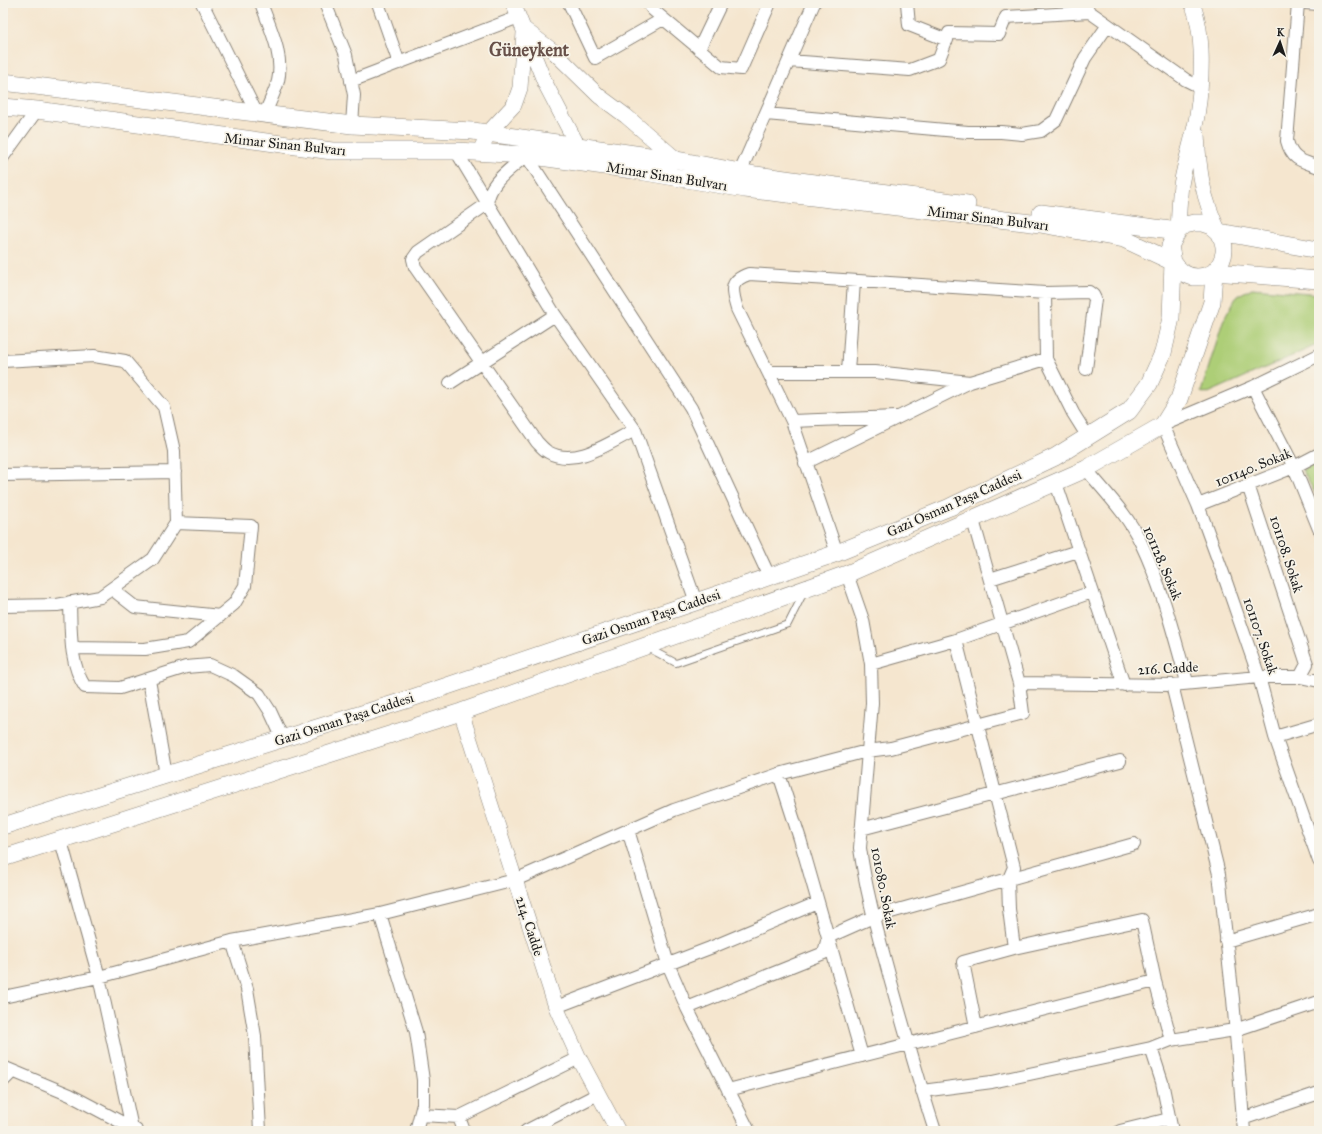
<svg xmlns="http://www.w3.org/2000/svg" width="1322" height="1134" viewBox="0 0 1322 1134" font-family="'IM FELL Great Primer',serif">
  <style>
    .green { fill: #adce77; stroke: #64754a }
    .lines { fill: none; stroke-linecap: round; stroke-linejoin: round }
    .service-casing { stroke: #888176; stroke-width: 8 }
    .minor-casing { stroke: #888176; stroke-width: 14 }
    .tertiary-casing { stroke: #888176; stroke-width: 16 }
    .secondary-casing { stroke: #888176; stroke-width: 18 }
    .service { stroke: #fff; stroke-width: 6 }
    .minor { stroke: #fff; stroke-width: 12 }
    .tertiary { stroke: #fff; stroke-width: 15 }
    .secondary { stroke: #fff; stroke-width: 17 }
    .labels { text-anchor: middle; stroke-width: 3.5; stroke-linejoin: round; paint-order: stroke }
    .street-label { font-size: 14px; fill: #1c1c1c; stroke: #f7f3e8 }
    .district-label { font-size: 18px; font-weight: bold; fill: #675049; stroke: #f7f3e8 }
  </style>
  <rect width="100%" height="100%" fill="#f7f3e8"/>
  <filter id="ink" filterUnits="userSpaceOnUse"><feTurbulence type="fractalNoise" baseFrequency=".025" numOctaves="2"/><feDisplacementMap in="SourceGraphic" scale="8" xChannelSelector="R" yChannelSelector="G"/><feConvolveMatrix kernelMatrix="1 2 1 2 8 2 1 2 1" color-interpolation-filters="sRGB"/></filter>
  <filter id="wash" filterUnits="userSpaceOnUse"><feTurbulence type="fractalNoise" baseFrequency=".012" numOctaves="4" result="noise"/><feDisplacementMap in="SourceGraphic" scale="16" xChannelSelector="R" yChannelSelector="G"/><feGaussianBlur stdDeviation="0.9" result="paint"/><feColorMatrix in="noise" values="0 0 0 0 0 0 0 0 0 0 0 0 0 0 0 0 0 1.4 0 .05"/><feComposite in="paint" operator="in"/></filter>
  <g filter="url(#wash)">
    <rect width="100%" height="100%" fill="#f5e6cf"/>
    <path class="green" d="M1252,288L1319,294V344L1206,394L1201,392L1223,321L1237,296Z
      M1319,462V500L1302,470Z"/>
  </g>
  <g filter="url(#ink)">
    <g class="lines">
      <defs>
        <path id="service" d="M648,648L676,663L788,624L803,594"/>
        <path id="minor" d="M202,3L256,112
          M261,3C270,28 284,55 278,81C275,92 269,103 265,114
          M325,3L346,55L354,95L352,125
          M378,3L399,63
          M569,3L595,58L663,19
          M648,3L653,10L721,67L741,69L770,3
          M907,3L909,25L947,40
          M1077,3L1186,80L1200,87
          M1298,3L1287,141C1292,160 1301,161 1319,167
          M1305,3L1319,4
          M699,49L721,3
          M789,61L910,70L939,59L949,33L999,34L1006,17L1089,12
          M351,81L519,17
          M766,114L968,132H1001L1022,134L1041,131L1056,120L1085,58L1108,25
          M456,151L555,315L635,430L696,602
          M529,152C513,169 490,179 487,204L418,252L413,259L415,267L537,442C540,445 544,450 548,452C576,468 610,442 635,430
          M526,155L691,408L769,576
          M3,157L37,110
          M741,170L814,3
          M1045,293L1089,292L1093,295L1095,299L1086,369
          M1319,355L1253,387L1163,425L1198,505L1224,576L1259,677L1275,737L1319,861
          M3,361L94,356L125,361L164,407L174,451L176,523L153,559L100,597L57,605L3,606
          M768,372H875L970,382
          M848,372L854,281
          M450,383L555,315
          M1253,387L1294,467L1319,529
          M792,421L897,417
          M805,463L970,382L1046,359
          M1086,469C1105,492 1128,515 1141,543C1162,587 1174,635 1187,682
          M3,475L175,472
          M1056,483L1124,685
          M1248,485L1307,664L1300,677
          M1198,505L1294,467L1319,454
          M837,553L792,421L737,309C732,291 728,281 749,274L1045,293L1046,359L1073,413L1088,437
          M847,574L863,620L871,664L872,703L860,848C866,893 879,937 891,982C905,1032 919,1082 935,1131
          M990,579L1078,551
          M112,589L135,607L220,616
          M70,602C71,631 69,662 85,687L120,688L186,667L210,665L234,676L259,694L270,711L283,739
          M956,640L1014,867L1008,881L1009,909L1014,948
          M72,648L145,649L188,642L234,604L245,586L251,526L176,523
          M871,664L956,640L1092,592
          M149,680L166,775
          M1019,683L1172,685L1259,677H1300L1319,681
          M1172,685L1219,874L1233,999L1244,1131
          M1275,737L1319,724
          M779,774L800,839L862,1056
          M861,829L1120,761
          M628,830L668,964L687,1008L749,1131
          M61,841L99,977L132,1128
          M380,914L416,1032L423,1080V1104L416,1131
          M232,941L247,989L255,1036L260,1131
          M1226,941L1319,914
          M3,997L99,977L232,941L380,914L515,880L674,810L779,774L867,751L891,748L1023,713L1019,683L973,520
          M556,1007L710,948L817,903
          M687,1008L824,953L828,937L873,917L1134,844
          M976,1027L963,962L1014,948L1142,920L1155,981L1171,1040
          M1151,1048L1162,1082L1172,1131
          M3,1067L70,1095L136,1130
          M3,1081L12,1072
          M728,1090L1155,981
          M922,1091L992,1082L1151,1048L1171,1040L1235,1030L1319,1002
          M420,1115L459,1117L579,1058
          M459,1117L464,1131
          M1242,1119L1319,1093
          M526,1131L598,1094
          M1120,1131L1169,1119"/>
        <path id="tertiary" d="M513,3L545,83L582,154
          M524,29L553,51L599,96L626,116L677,160
          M1197,134C1199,173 1202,196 1219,232
          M480,152L488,133L514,105L520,88L524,33
          M1178,231C1179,216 1179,200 1181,185C1185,161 1193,139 1197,116C1202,83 1205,34 1192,3
          M461,712L556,1007L579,1058L618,1131"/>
        <path id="secondary" d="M3,82L352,125L473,131L677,160L756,175L967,204
          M3,107L37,110L332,151H456L526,155L633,170L745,189L1040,224L1124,239L1173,262C1183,278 1198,281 1214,272L1319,280
          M1041,213L1178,231
          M1214,272C1226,259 1227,247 1219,232
          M3,826L403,701L722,593L837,553L950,507L1055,457L1129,411L1149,384L1163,353L1171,318L1173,262L1170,246L1178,231L1185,225L1194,223H1203L1212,226L1219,232L1319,250
          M3,858L461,712L847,574L1086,469L1163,425L1179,399L1212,302L1214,272"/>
      </defs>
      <use href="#service" class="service-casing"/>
      <use href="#minor" class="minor-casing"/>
      <use href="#tertiary" class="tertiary-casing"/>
      <use href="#secondary" class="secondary-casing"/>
      <use href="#service" class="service"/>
      <use href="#minor" class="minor"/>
      <use href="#tertiary" class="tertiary"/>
      <use href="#secondary" class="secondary"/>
    </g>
  </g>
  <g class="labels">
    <g class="street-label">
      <text transform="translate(285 144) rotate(6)" y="5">Mimar Sinan Bulvarı</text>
      <text transform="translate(667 176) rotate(9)" y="5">Mimar Sinan Bulvarı</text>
      <text transform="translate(988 218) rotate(7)" y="5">Mimar Sinan Bulvarı</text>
      <text transform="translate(1253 467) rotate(-22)" y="5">101140. Sokak</text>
      <text transform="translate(954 503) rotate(-24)" y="5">Gazi Osman Paşa Caddesi</text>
      <text transform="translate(1287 554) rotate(72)" y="5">101108. Sokak</text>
      <text transform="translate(1163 563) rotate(67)" y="5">101128. Sokak</text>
      <text transform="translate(651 617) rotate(-19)" y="5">Gazi Osman Paşa Caddesi</text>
      <text transform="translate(1261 636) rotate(71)" y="5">101107. Sokak</text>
      <text transform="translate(1168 668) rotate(-3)" y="5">216. Cadde</text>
      <text transform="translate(344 719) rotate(-18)" y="5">Gazi Osman Paşa Caddesi</text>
      <text transform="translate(884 888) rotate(79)" y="5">101080. Sokak</text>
      <text transform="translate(530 926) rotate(72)" y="5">214. Cadde</text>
    </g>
    <g class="district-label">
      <text x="529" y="56">Güneykent</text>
    </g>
  </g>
  <rect width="1322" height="1134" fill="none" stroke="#f7f3e8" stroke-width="16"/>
  <g transform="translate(1280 42) rotate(3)" stroke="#f7f3e8" stroke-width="3" paint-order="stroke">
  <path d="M0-3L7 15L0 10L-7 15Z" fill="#1c1c1c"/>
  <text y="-6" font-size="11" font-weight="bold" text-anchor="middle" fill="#1c1c1c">K</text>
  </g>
</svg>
